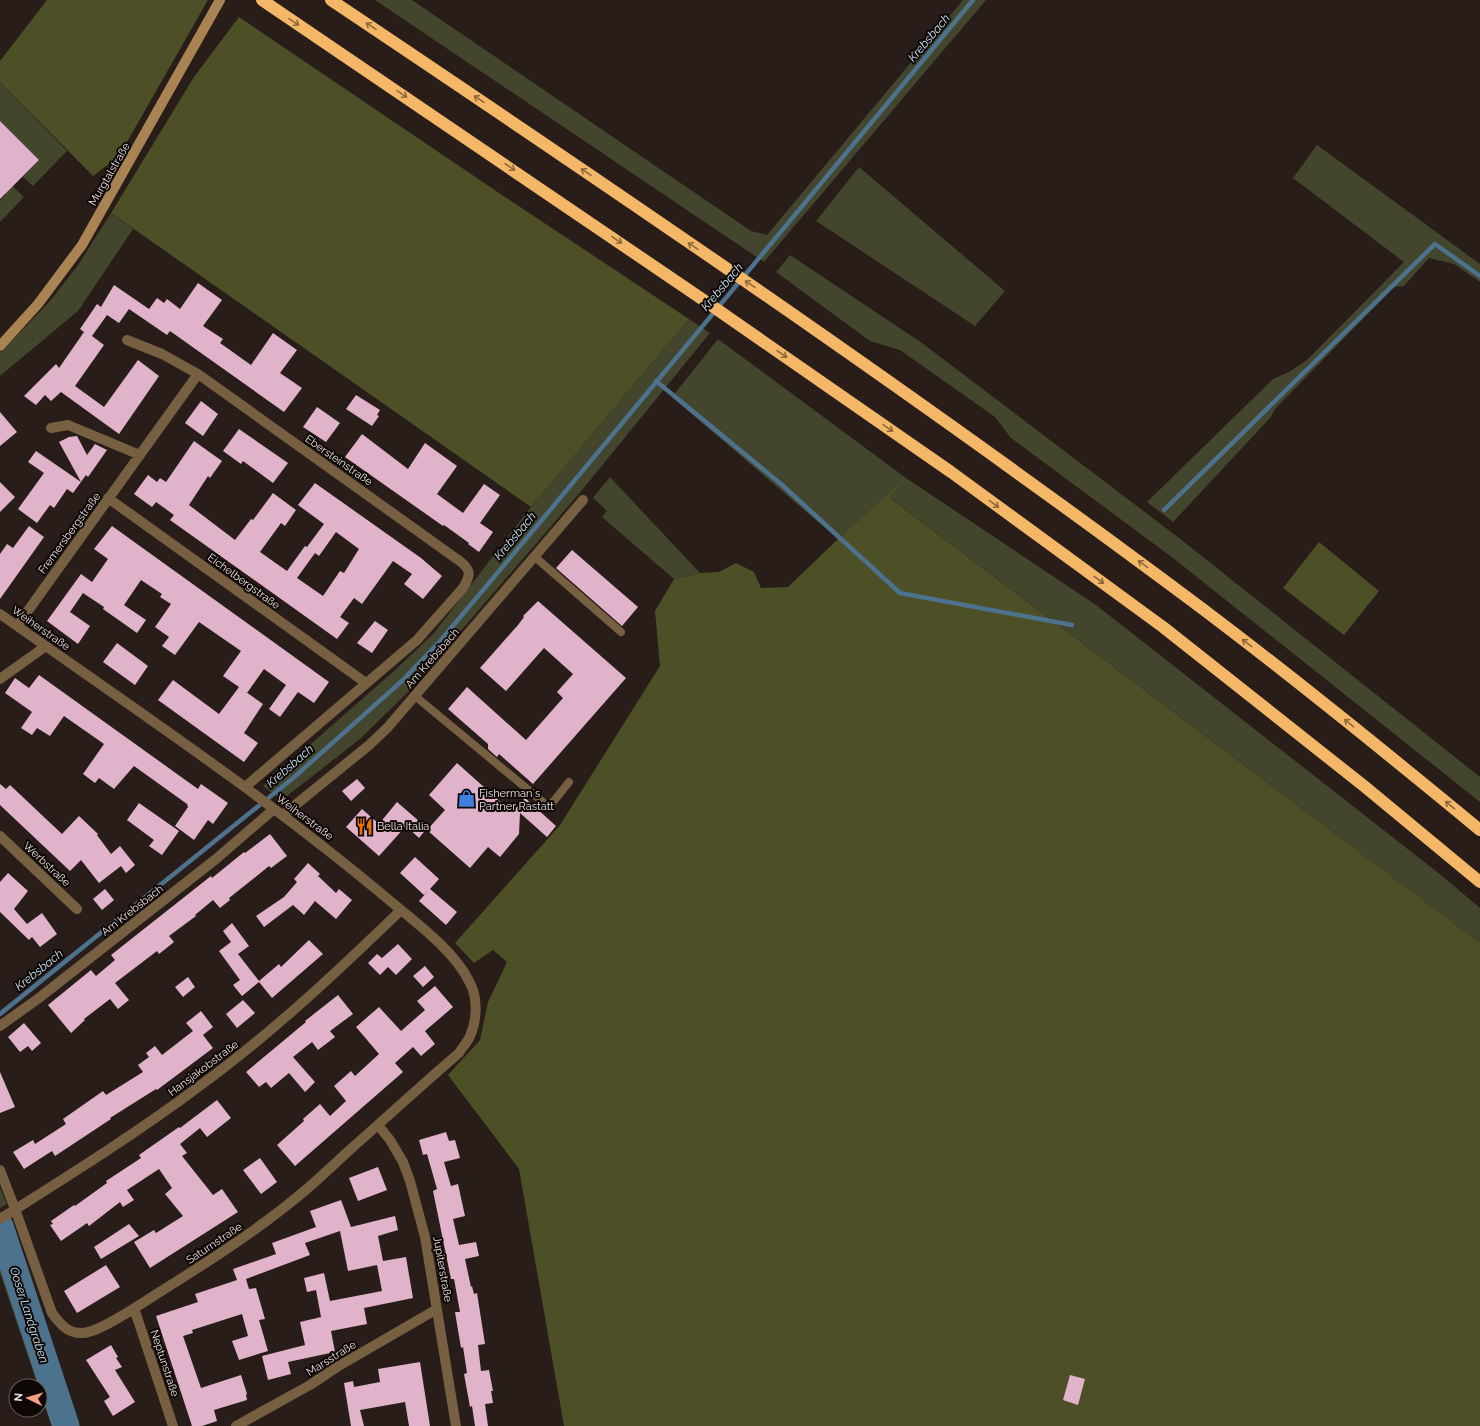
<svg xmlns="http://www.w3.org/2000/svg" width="1480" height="1426" viewBox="0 0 1480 1426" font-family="Raleway,sans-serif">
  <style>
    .green { fill: #43452c }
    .forest { fill: #4d4f27 }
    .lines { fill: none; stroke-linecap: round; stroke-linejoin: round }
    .stream { stroke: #4d728d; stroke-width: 4.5 }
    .river { stroke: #4d728d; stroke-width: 27 }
    .building { fill: #e0b3ca; fill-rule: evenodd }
    .lane { stroke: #775f41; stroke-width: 8 }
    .street { stroke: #775f41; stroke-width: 10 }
    .secondary { stroke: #aa8352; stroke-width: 10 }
    .highway { stroke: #f4b768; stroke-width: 12 }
    .oneway { stroke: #8c683c }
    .labels { text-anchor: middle; stroke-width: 4; stroke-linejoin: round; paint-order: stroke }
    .street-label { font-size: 11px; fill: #ebe2df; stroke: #0d0806 }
    .poi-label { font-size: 11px; fill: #ebe2df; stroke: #0d0806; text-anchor: start }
    .water-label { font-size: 12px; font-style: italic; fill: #cae2f4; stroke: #0d0806 }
  </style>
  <rect width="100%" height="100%" fill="#281d18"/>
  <path class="green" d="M375,0H412L751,231L767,235L963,0H986L764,262Z
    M0,82L67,151L33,186L23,177L39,160L0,121Z
    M1317,145L1480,264V282L1454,264L1429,258L1404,286L1394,287L1276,408L1270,418L1173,522L1147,502L1273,379L1289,372L1307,360L1404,262L1293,178Z
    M859,167L1005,291L975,326L816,221Z
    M6,180L24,197L0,222V200L6,194L0,188Z
    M111,213L133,229L78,311L0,376V353L50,301L78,265Z
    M790,255L922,343L1179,538L1480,777V802L1173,558L1011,438L995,417L900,350L870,341L776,272Z
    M689,319L710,333L578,495L409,691L360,739L282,800L263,786L394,671L433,634L531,507Z
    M718,339L906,478L1096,605L1441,875L1480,908V943L889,497L903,482L838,539L672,397Z
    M610,477L700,573L674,579L602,517L607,511L593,498Z
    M0,1188L7,1204L0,1208Z
    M11,1225L78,1426H52L40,1391V1386H38L0,1273V1232Z"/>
  <path class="forest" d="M47,0H208L119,156L93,176L0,82V61Z
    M239,17L499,193L689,319L531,507L111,213L194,77Z
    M906,478L890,498L1480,943V1426H564L519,1169L448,1075L480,1040L488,1002L507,962L493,950L474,963L455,943L560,825L660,666L655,611L674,579L700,573L719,572L736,563L754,572L761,588L788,587L838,539Z
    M1319,542L1379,591L1344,635L1283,588Z"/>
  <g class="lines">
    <path class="stream" d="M656,381L781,484L900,593L1072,625
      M1164,510L1435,244L1480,276
      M0,1014L292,779L403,680L441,640L541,521L973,0"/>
    <path class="river" d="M0,1226L66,1426"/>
  </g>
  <path class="building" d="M0,121L39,160L0,199Z
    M198,283L222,300L203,326L223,339L220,343L251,365L273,333L297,350L280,373L302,388L284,412L170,331L167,335L129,309L119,323L107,315L92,336L104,345L75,386L104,407L138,360L159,376L119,434L61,392L51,401L45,395L36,405L24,396L56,364L59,368L84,332L80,329L97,304L101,307L114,285L149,309L157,298L164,303L167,299L180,309Z
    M356,395L380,410L377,415L379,416L372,426L346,409Z
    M201,401L218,414L203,436L185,423Z
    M317,407L340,423L326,442L303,427Z
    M0,412L17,432L0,446Z
    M239,429L288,463L273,483L243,461L241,464L223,451Z
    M362,434L408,469L425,443L457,466L437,494L463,513L484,484L500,495L480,523L493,532L479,552L468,544L469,543L444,525L443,526L345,457Z
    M77,436L87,455L95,444L107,450L88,477L86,475L73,493L67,489L54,508L50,505L37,523L18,509L44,473L28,462L36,451L81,482L59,442L69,437Z
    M194,441L222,461L210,478L208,476L189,505L235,540L251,519L253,520L273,493L296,510L285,526L281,523L260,552L287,571L305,546L307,547L324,524L298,505L315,483L421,558L442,576L423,599L404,584L412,574L393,561L362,604L354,598L340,617L349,623L337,639L170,520L174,515L156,502L152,507L134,494L148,475L157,482L160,478L166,482ZM336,532L359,549L344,573L340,571L323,596L297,578L315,553L319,556Z
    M0,482L15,497L0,512Z
    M29,526L44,537L0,599V554L7,544L13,548Z
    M112,526L329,682L314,703L298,692L280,717L269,709L286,685L264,669L247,693L246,692L263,704L244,733L258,743L244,762L158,700L173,680L219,714L239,687L223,676L241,651L199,622L175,655L162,646L169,637L155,627L171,604L160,597L162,594L141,580L124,605L146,620L137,633L103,609L104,607L83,593L70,612L90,626L78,644L47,621L81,574L92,582L108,559L94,549Z
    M572,550L638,607L622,626L556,568Z
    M538,601L626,678L533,784L499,754L497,757L488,749V744L448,709L467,687L526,740L563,698L557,692L573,674L544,648L506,691L480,668L518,625L524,617L523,616Z
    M375,621L388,630L372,653L357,643Z
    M117,643L148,666L135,685L103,662Z
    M39,675L198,789L201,784L228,803L213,824L208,820L194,840L175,826L188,807L187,804L134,766L114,789L99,778L95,783L83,774L104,744L64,716L50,736L37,728L32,735L21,728L32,712L5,693L15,678L29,688Z
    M457,763L512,812L525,798L556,826L547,837L520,813L519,834L500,857L488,847L470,868L427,830L445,810L429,795Z
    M357,779L365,788L351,801L342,791Z
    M0,784L6,789L10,785L62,834L79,816L98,834L97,835L111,854L120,846L135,865L126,873L121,866L99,883L81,860L70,871L0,805Z
    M397,802L427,828L419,838L406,826L379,856L346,827L362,809L379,824Z
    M139,803L179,831L162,855L149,846L154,840L127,820Z
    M270,834L287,856L271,868L269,866L253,879L229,898L230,900L220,908L213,900L195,915L196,916L169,936L174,942L159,954L157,951L115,983L129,1000L118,1009L110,999L84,1019L85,1020L71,1033L48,1005L91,970L96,976L115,960L111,955L211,876L212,878L244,852L245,853Z
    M415,857L439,879L430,889L457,912L446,925L419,901L428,891L424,895L400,873Z
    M308,863L320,874L318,876L336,893L339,889L352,900L336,919L315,901L304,915L293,905L264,927L256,916L284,897L297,882L294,879Z
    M8,873L28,891L14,909L27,924L42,913L57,934L40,947L32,937L29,940L0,912V882Z
    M105,889L114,900L102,910L93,899Z
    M232,923L249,946L238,954L259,981L279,964L281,967L309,940L323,954L272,998L259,982L242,996L233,985L240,980L219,951L231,942L223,931Z
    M398,944L412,959L396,975L388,967L380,975L368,963L377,954L382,958Z
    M425,966L434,977L423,987L413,976Z
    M188,977L195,987L183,997L175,987Z
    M435,986L453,1007L425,1031L435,1044L421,1056L413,1047L395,1063L403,1072L295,1166L277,1145L304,1121L303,1119L320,1104L330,1116L346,1101L334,1086L351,1071L355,1076L379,1054L356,1027L379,1007L401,1031L425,1010L417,1001Z
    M338,995L353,1014L330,1031L335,1037L318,1050L312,1042L293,1057L315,1082L305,1092L289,1073L271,1088L266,1082L259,1087L246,1072L306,1022L305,1021Z
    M243,1000L255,1013L237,1028L226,1014Z
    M201,1011L213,1027L203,1035L213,1048L157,1090L156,1089L110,1118L111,1119L55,1156L52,1151L24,1169L13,1152L33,1140L35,1144L66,1124L63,1119L103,1091L106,1095L143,1072L138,1065L149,1057L146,1053L155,1046L162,1055L193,1031L186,1023Z
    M24,1023L41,1043L32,1051L28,1046L20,1052L8,1037Z
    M0,1072L15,1107L0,1113Z
    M217,1100L231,1118L207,1137L200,1128L180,1144L187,1153L182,1156L213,1195L222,1189L238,1212L150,1268L134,1242L154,1230L156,1233L183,1216L165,1194L172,1188L159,1169L127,1190L134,1200L123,1207L120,1202L89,1226L87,1223L61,1241L50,1225L53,1224L51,1221L74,1205L75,1206L107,1183L106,1181L141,1158L139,1155L179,1127L180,1128Z
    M446,1132L449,1141L455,1140L460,1158L444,1162L451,1186L458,1184L465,1216L453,1219L459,1245L476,1242L479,1256L465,1259L471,1287L472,1286L474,1294L477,1293L485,1344L478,1345L481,1371L489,1370L493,1391H491L493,1403L485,1404L488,1426H475L472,1406L470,1407L464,1374L467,1373L463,1347L461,1348L455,1312H460L454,1279H451L433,1191L437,1189L427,1154L423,1155L419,1140Z
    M260,1158L277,1182L261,1194L243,1170Z
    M378,1167L387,1190L358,1201L349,1178Z
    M341,1200L351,1227L395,1216L398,1230L378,1236L383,1261L406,1257L413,1298L364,1308L367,1324L331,1331L335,1352L288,1362L291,1374L268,1380L262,1356L305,1345L300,1322L321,1317L316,1290L307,1292L304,1278L324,1273L330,1301L382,1291L377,1265L348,1271L340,1231L305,1243L310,1255L246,1279L249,1289L256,1288L265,1319L259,1320L268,1351L239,1360L232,1341L248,1336L242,1314L192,1330L193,1333L183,1336L201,1388L241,1375L247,1394L246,1395L247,1400L214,1410L217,1421L202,1426H192L156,1316L198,1302L195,1294L237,1280L233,1269L276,1254L272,1243L316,1227L310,1211Z
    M129,1224L139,1236L101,1259L94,1247Z
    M106,1265L120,1287L77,1313L64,1291Z
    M111,1345L118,1357L116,1358L122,1367L115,1370L135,1402L113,1416L104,1401L110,1397L86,1360Z
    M420,1362L430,1426H409L405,1402L360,1410L364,1426H351L344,1383L353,1381L354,1387L380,1382L378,1369Z
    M1070,1375L1085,1379L1078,1405L1063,1400Z"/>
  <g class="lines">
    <path class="lane" d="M535,557L621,632
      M415,696L549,807L569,782"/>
    <path class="street" d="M127,340L162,354L198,374L461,562C472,571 470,576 463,588L417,640L245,787
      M51,428L68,425L140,455
      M108,498L366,683
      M0,614C129,705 261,793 383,895C411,919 454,949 470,983C478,998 477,1021 470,1036C468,1042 462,1047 459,1053C423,1084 388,1116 353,1147C334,1164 316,1182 296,1198C252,1234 203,1265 155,1295C139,1305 100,1332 83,1333C68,1334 60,1324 52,1313L15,1209L0,1170
      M17,626L198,374
      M0,679L46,646
      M283,815L368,746L388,727L583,500
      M0,836L77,909
      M0,1026L39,998L216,859L274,809
      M378,1125L390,1140L403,1162L410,1181L425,1237L456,1426
      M0,1219C68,1176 137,1133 201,1085C273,1032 337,972 401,910
      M134,1308L173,1426
      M236,1426L310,1385L337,1367L437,1309"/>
    <path class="secondary" d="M0,346L38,304L82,245L220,0"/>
    <path class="highway" d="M262,0L702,299L951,472L1163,627L1364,786L1480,882
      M331,0C619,193 906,388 1184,595C1285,670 1383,750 1480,830"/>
  </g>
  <defs><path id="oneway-shaft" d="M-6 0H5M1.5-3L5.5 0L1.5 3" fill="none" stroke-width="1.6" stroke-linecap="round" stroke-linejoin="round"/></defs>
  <g class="oneway">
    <use href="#oneway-shaft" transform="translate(294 22) rotate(34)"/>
    <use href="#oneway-shaft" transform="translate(371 26) rotate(-146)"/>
    <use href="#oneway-shaft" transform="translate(402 94) rotate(34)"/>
    <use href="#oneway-shaft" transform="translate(479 99) rotate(-146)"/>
    <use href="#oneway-shaft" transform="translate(510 167) rotate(34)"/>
    <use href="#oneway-shaft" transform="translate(586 172) rotate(-146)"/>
    <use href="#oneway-shaft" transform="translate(617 240) rotate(34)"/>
    <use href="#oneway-shaft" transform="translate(693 246) rotate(-146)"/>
    <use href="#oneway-shaft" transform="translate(750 284) rotate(-146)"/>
    <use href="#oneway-shaft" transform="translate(782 354) rotate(35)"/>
    <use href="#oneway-shaft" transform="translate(888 428) rotate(35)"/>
    <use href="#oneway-shaft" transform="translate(994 504) rotate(36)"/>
    <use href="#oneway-shaft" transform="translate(1143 564) rotate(-144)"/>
    <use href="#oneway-shaft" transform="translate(1099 580) rotate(36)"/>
    <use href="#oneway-shaft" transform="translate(1247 643) rotate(-142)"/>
    <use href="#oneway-shaft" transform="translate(1349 723) rotate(-141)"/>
    <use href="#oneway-shaft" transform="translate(1450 805) rotate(-141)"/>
  </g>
  <defs>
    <symbol id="shop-bare" viewBox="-9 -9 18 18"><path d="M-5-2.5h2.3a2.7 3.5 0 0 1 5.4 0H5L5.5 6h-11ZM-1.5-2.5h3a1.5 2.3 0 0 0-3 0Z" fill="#3f7fe0" stroke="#0d0806" stroke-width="2.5" paint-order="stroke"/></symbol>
    <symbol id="restaurant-bare" viewBox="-9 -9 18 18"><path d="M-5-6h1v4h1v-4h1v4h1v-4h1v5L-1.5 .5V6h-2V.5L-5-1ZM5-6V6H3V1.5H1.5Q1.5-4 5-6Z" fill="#e8710a" stroke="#0d0806" stroke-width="2.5" paint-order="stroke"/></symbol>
  </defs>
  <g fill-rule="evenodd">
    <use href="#shop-bare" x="454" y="786" width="25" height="25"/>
    <use href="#restaurant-bare" x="352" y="814" width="25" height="25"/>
  </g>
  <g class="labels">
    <g class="street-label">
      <text transform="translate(109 174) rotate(-60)" y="4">Murgtalstraße</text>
      <text transform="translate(339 460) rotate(35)" y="4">Ebersteinstraße</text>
      <text transform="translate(69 533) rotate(-54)" y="4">Fremersbergstraße</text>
      <text transform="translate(244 581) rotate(36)" y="4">Eichelbergstraße</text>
      <text transform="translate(41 628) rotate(35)" y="4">Weiherstraße</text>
      <text transform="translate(432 658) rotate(-49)" y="4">Am Krebsbach</text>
      <text transform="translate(305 817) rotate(37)" y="4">Weiherstraße</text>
      <text transform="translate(47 864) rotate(43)" y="4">Werbstraße</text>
      <text transform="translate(132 910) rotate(-38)" y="4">Am Krebsbach</text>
      <text transform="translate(203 1068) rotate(-37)" y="4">Hansjakobstraße</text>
      <text transform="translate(214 1243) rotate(-34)" y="4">Saturnstraße</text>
      <text transform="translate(443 1269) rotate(80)" y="4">Jupiterstraße</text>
      <text transform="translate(331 1358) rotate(-32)" y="4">Marsstraße</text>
      <text transform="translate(165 1363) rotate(72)" y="4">Neptunstraße</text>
    </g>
    <g class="poi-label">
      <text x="479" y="797">Fisherman´s<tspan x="479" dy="13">Partner Rastatt</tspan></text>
      <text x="377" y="830">Bella Italia</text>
    </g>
    <g class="water-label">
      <text transform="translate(929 38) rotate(-50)" y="4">Krebsbach</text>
      <text transform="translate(722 287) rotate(-50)" y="4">Krebsbach</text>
      <text transform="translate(515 536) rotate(-50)" y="4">Krebsbach</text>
      <text transform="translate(290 766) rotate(-41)" y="4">Krebsbach</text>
      <text transform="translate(39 970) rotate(-39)" y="4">Krebsbach</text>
      <text transform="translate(29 1315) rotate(72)" y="4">Ooser Landgraben</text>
    </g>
  </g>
  <g transform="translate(28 1398) rotate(275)"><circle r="19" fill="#0d0806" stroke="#665f5d"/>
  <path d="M0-3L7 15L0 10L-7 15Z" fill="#f39f84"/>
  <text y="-6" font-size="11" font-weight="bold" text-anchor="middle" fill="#ebe2df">N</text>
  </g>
</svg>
